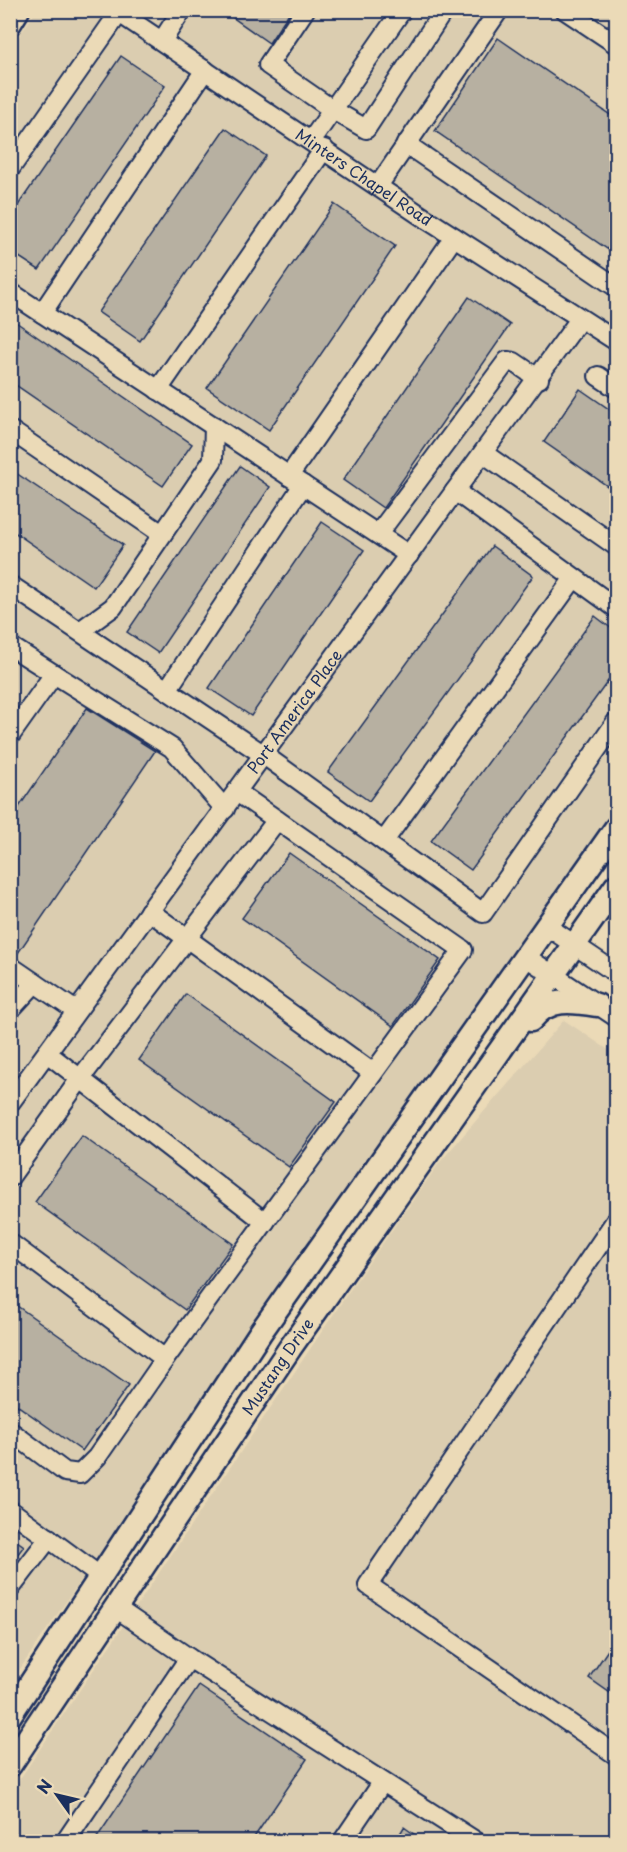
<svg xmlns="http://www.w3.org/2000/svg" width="627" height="1852" viewBox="0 0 627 1852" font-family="'Playpen Sans',sans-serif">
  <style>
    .built { fill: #dbcdb0 }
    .building { fill: #b7b0a1; stroke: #1b2f5e; stroke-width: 1.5 }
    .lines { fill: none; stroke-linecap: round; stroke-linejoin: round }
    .minor-casing { stroke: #1b2f5e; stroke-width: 22 }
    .major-casing { stroke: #1b2f5e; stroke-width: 27 }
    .minor { stroke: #ebdab7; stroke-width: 18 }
    .major { stroke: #ebdab7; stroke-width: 22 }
    .labels { text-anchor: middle; stroke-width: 5; stroke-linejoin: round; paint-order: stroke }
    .street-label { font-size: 16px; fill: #1b2f5e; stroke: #ebdab7 }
  </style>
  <rect width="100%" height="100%" fill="#ebdab7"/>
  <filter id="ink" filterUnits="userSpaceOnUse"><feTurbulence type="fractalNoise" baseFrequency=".0167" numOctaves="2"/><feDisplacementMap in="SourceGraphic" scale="12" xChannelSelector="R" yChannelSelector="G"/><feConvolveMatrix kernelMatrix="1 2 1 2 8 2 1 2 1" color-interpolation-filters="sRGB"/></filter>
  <g filter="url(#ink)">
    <path class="built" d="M36,11H616V811L454,1037L11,1682V48Z
      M564,1020L616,1055V1841L11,1842V1792L356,1281L440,1162Z"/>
    <path class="building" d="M222,10H291L269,43Z
      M498,38L616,119V255L435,131Z
      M121,56L165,86L39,270L10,251V217Z
      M225,128L266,156L140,341L98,312Z
      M334,204L395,246L269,430L207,388Z
      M469,297L510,325L383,508L343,480Z
      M10,318L192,444L163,486L10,381Z
      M580,389L616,414V492L544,442Z
      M240,466L270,487L158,653L127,632Z
      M10,469L123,545L94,587L10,529Z
      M322,522L364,550L251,716L209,688Z
      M492,546L533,576L369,801L328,772Z
      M595,616L616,632V670L471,870L431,841Z
      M87,708L155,751L16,956L10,955V820Z
      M289,853L440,960L393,1026L242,918Z
      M186,994L336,1102L289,1167L139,1060Z
      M82,1136L233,1244L185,1310L35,1202Z
      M10,1301L129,1385L82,1451L10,1400Z
      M10,1536L24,1546L10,1564Z
      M616,1638V1697L589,1678Z
      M199,1686L307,1759L251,1842H94Z
      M404,1827L425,1842H395Z"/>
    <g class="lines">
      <defs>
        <g id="minor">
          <path id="s1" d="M115,10L420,215L616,341"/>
          <path d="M305,10L268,65L333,110L366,129L444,10"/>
          <path d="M565,10L616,44"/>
          <path d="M162,41L182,10"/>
          <path d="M311,141L402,10"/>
          <path d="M406,144L616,287"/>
          <path d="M10,169L119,13"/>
          <path d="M378,186L499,10"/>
          <path d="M10,292L409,555"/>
          <path d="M42,313L205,70"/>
          <path d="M598,376L616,388"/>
          <path d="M158,390L324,149"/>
          <path d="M10,430L162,534"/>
          <path d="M483,453L616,546"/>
          <path d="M289,476L454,237"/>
          <path d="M455,491L616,608"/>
          <path d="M378,534L507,361L514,362L539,379"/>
          <path d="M10,585L264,755L483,913L616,722"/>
          <path d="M80,631L113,607L213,460L214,426"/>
          <path d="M10,646L54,674L10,736"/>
          <path d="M54,674L172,748L225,809"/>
          <path d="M167,690L303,485"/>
          <path d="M384,841L574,578"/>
          <path d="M149,911L373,1073"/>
          <path d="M548,927L616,973"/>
          <path d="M526,957L616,1017"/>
          <path d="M10,966L76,1011"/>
          <path d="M10,1010L35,983"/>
          <path d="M47,1053L265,1222"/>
          <path id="s2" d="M10,1103L580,319"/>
          <path d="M10,1177L80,1079L277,820"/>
          <path d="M616,1220L368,1585L616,1755"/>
          <path d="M10,1243L165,1359L463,950L237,792"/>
          <path d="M10,1431L65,1472L80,1474L97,1457L165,1359"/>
          <path d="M10,1510L101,1577"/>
          <path d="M10,1589L49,1538"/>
          <path d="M116,1608L189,1658"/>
          <path d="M65,1842L189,1658L477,1842"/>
          <path d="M342,1842L382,1783"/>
        </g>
        <g id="major">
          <path d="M10,23L18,10"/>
          <path d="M531,1020C549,997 572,1001 597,1005"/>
          <path d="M10,1715L260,1333L616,828"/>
          <path id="s3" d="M10,1765L290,1348L616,886"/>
        </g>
      </defs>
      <use href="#minor" class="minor-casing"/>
      <use href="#major" class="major-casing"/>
      <use href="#minor" class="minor"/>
      <use href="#major" class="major"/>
    </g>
  </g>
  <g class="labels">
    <g class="street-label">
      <text dy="6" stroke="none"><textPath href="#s1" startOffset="300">Minters Chapel Road</textPath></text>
      <text dy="6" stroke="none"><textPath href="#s2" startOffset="484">Port America Place</textPath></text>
      <text dy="6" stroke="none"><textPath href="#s3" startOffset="480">Mustang Drive</textPath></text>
    </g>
  </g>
  <rect width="627" height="1852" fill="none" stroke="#ebdab7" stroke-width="36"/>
  <rect x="18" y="18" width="591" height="1816" fill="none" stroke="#1b2f5e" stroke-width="2" filter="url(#ink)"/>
  <g transform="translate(57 1795) rotate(304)" stroke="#ebdab7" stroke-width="4.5" paint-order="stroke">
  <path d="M0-4.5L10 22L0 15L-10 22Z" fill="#1b2f5e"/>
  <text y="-9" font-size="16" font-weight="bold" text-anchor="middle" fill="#1b2f5e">N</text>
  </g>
</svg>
